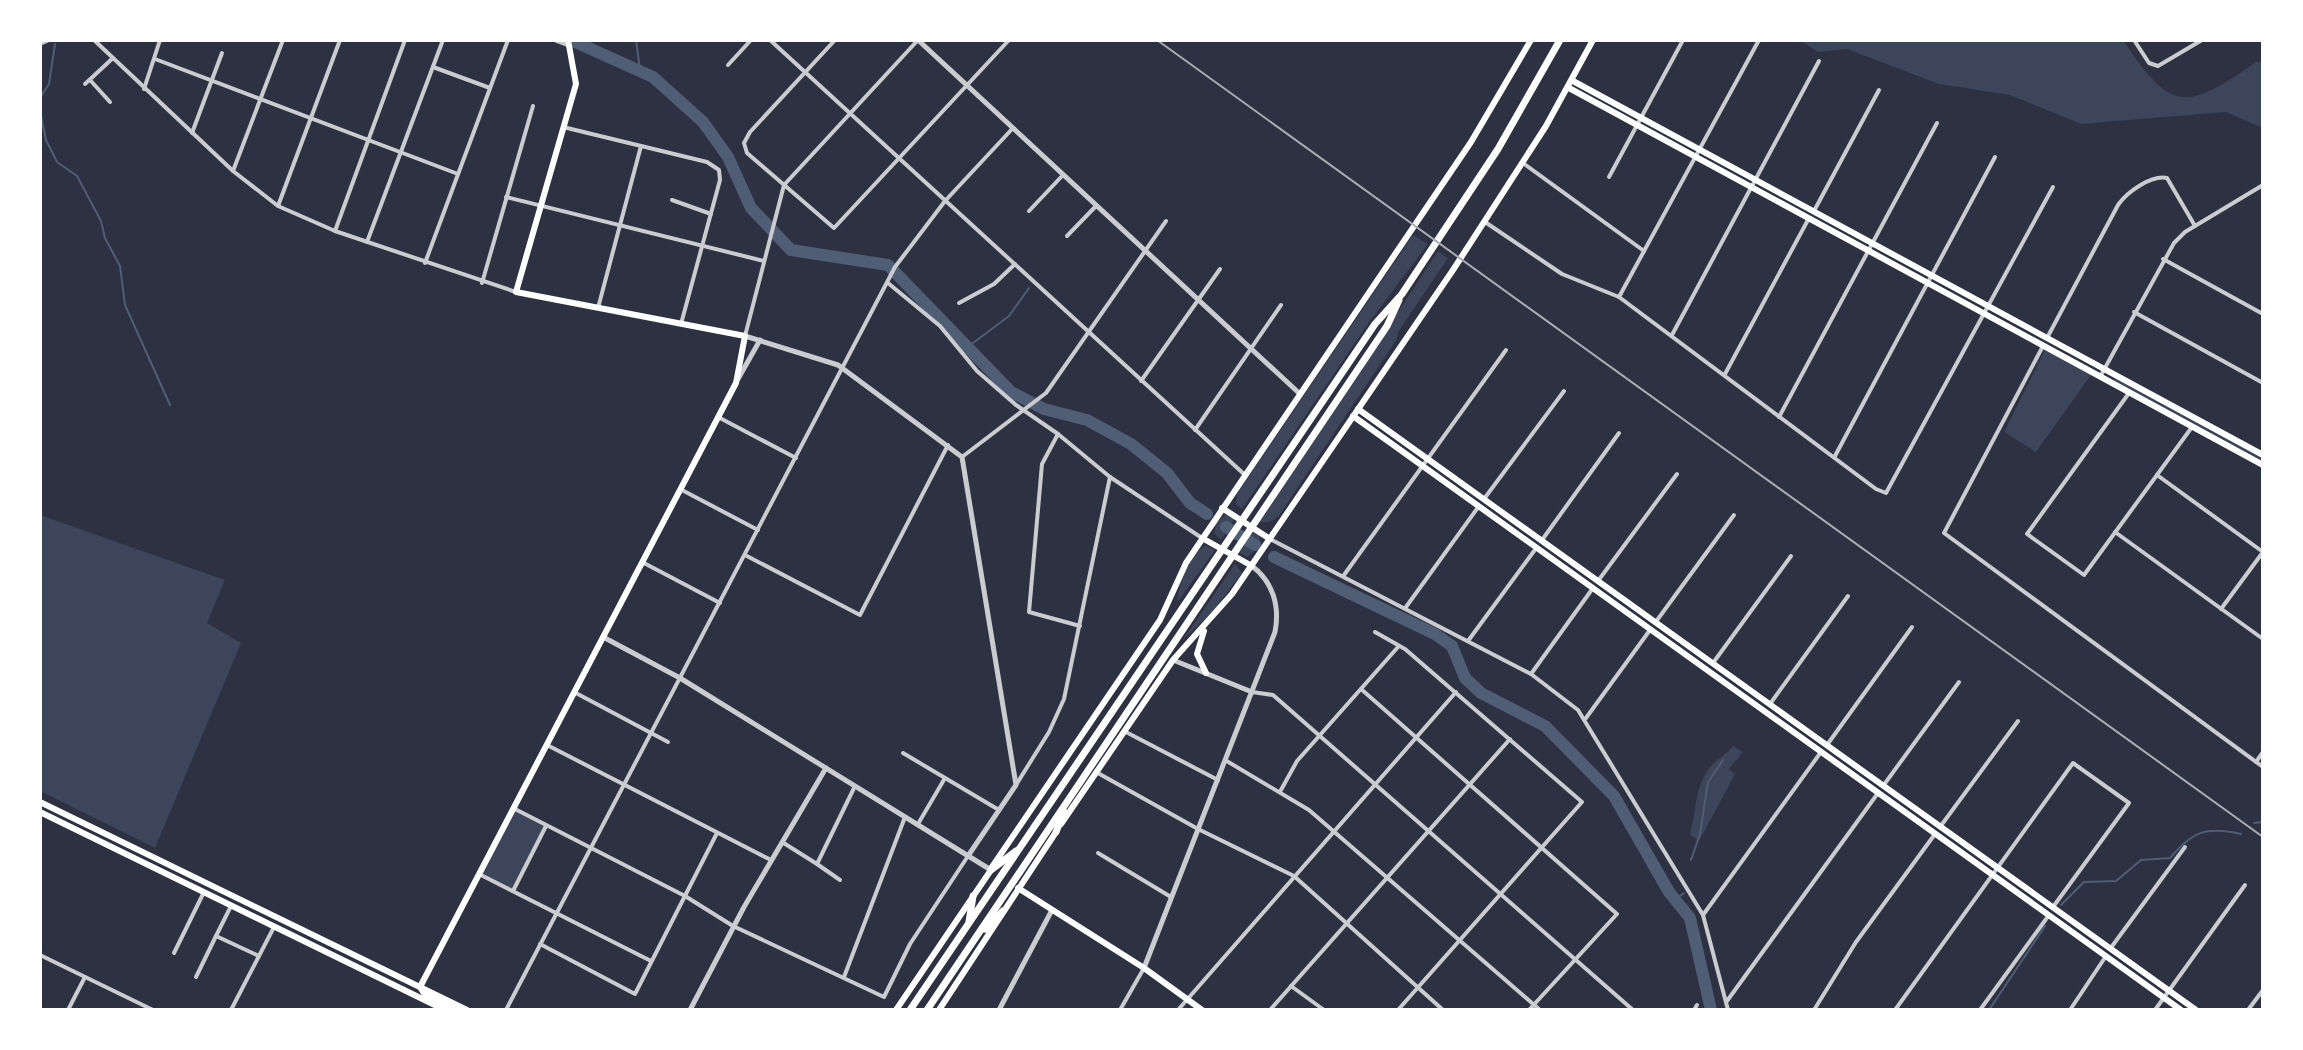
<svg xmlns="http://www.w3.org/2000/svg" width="2303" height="1050" font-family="Figtree,sans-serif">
	<rect width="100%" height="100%" fill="#2d3142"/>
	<!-- green -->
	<g fill="#3c4559">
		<path d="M 2123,40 C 2171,112 2185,112 2256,62 L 2263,62 L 2263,128 L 2226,112 L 2081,124 L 2010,95 L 1939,84 L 1847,49 L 1818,52 L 1801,41 Z"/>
		<polygon points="1413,235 1428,244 1370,321 1242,509 1236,504 1237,494"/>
		<polygon points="1438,251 1448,258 1398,332 1397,339 1278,517 1269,522 1260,522"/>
		<polygon points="2045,350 2091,375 2036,452 2004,432"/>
		<polygon points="2115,378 2263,458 2263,461 2114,381"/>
		<polygon points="1226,514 1235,518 1221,540 1215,534 1215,524"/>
		<polygon points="40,515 225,580 207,623 241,643 155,848 40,791"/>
		<polygon points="1254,531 1259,534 1261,544 1248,557 1239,553"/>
		<path d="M 1206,546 L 1215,550 L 1177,603 C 1178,586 1190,553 1206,546 Z"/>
		<polygon points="1235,564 1242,573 1212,612 1182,641"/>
		<path d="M 1733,746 L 1743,752 L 1729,769 L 1735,774 L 1699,841 L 1690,835 C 1696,813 1695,780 1714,763 C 1721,756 1727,754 1733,746 Z"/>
		<polygon points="513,808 547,825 513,891 479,874"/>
	</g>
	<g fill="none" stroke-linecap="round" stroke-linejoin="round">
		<!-- stream -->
		<g stroke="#4f5d75" stroke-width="2">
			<polyline points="636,40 640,70"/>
			<polyline points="40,98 49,84 55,44"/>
			<polyline points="40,111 46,140 57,162 77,176 101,221 105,238 120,266 125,305 170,405"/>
			<polyline points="969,346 1009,316 1029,288"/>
			<polyline points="2254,823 2263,822"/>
			<polyline points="1691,860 1700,834 1708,782 1723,760"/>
			<polyline points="1676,899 1684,893"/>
			<path d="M 2061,905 L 2084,882 L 2116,881 L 2141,860 L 2170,858 C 2193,831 2206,826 2241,834"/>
			<polyline points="1989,1010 2045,926"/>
		</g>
		<!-- river -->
		<g stroke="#4f5d75" stroke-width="12">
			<polyline points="571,40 653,77 703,122 728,157 751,208 791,250 888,265 1011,392 1044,409 1087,420 1131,444 1167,473 1190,503 1207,514"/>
			<polyline points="1226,527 1255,545"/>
			<polyline points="1274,557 1435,634 1452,646 1465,678 1481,693 1545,726 1614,796 1669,892 1690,918 1711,1010"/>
		</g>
		<!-- minor -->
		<g stroke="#caccd0" stroke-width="4">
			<polyline points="94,40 233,171 278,206 335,231 516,292"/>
			<polyline points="554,40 570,46"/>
			<polyline points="770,40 1245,475"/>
			<polyline points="835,40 750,132 744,143 747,153 834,228 1009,40"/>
			<polyline points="2134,40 2149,63 2158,66 2202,40"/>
			<polyline points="40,44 49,40"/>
			<polyline points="155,59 458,174"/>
			<polyline points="728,65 751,40"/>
			<polyline points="433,67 490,88"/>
			<polyline points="90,80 110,102"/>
			<polyline points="85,84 113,58"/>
			<polyline points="144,89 160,40"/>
			<polyline points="563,127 707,162 719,170 720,180 681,324"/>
			<polyline points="192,133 222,53"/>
			<polyline points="1523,163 1644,251"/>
			<polyline points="233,171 283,40"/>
			<polyline points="1609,177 1683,40"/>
			<polyline points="506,197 764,261"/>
			<polyline points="672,200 711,214"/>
			<polyline points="278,206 340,40"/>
			<polyline points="1029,211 1063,175"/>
			<polyline points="1814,211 1879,90"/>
			<polyline points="1485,222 1562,274 1619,297 1876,489 1886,493 2053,187"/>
			<polyline points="335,231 405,40"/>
			<polyline points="1067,236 1096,206"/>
			<polyline points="367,242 443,40"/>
			<polyline points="2163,259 2263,314"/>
			<polyline points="425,263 508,40"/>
			<polyline points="482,283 533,106"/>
			<polyline points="888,283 940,326 977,371 1016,405 1058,434 1110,477 1202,538"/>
			<polyline points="1619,297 1759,40"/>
			<polyline points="959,303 994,284 1015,264"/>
			<polyline points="598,308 641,146"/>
			<polyline points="2134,312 2263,383"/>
			<polyline points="1672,335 1819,61"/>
			<polyline points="745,336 784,185 918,40"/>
			<path d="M 2047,338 L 2118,205 C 2127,192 2151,175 2167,178 L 2195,226"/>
			<polyline points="2043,346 1944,533 2263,767"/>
			<polyline points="1725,374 1809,218"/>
			<polyline points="2100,377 2174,243 2185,232 2263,185"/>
			<polyline points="1141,381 1220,269"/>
			<polyline points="2129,393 2027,534 2084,575 2192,427"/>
			<polyline points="718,417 796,458"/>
			<polyline points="1779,417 1937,123"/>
			<polyline points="1195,430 1281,305"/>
			<polyline points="1058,434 1042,464 1029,612 1080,626"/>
			<polyline points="1835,456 1995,157"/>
			<polyline points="962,457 1046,393 1166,221"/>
			<polyline points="2157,475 2263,552 2221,609"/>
			<polyline points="680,489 758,530"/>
			<polyline points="1484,499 1564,391"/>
			<polyline points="2115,532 2263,639"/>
			<polyline points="1270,539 1531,674 1578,710 1703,915 1728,1010"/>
			<polyline points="1542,540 1619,433"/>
			<polyline points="745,555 860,615 948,445"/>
			<polyline points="642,562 720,603"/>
			<polyline points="1344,575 1506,350"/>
			<polyline points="1598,581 1677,474"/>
			<polyline points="1406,607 1479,506"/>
			<polyline points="1655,623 1734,515"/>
			<polyline points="1375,632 1405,649 1582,802 1398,1010"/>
			<polyline points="1468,641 1537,547"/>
			<polyline points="1713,663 1791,556"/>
			<polyline points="1531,674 1593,588"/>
			<polyline points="1361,689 1617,914 1529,1010"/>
			<polyline points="574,692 668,742"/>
			<polyline points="1252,692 1273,695 1633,1010"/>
			<polyline points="1770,704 1848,596"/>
			<polyline points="1586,718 1650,630"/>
			<polyline points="1124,731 1218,780"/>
			<polyline points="547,745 771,860"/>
			<polyline points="1827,745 1912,627"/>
			<polyline points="903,753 999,810"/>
			<polyline points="1225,760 1309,810 1540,1010"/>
			<polyline points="2256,762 2263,752"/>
			<polyline points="1096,772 1198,829 1294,876 1443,1010"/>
			<polyline points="1016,785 1049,732 1064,699 1110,477"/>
			<polyline points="1883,786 1959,682"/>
			<polyline points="1281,790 1297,761 1398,647"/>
			<polyline points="513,808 685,896 733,926 884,997 910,944 968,856"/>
			<polyline points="918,824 945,778"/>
			<polyline points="1940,827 2018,721"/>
			<polyline points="782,842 817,864 855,786"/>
			<polyline points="1098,853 1171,897"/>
			<polyline points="817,864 840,880"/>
			<polyline points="479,874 651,961"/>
			<polyline points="513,891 546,826"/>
			<polyline points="231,906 216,936 259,956"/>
			<polyline points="1703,915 1821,752"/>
			<polyline points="540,944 635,994 717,833"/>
			<polyline points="2110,949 2185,847"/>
			<polyline points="174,953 204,892"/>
			<polyline points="40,955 153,1010"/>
			<polyline points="196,977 216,936"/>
			<polyline points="844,977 905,817"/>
			<polyline points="1291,986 1324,1010"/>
			<polyline points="1727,1001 1878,793"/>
			<polyline points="68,1010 85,977"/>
			<polyline points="231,1010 274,927"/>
			<polyline points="506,1010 895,267 945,201 1013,128"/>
			<polyline points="1120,1010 1144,968"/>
			<polyline points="1178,1010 1456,692"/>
			<polyline points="1270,1010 1510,739"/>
			<polyline points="1694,1010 1697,1005"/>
			<polyline points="1814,1010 1856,942 1935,834"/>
			<polyline points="1895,1010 2073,763 2129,803 2053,907"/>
			<polyline points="1980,1010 2049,915"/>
			<polyline points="2070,1010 2106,956"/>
			<polyline points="2155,1010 2245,885"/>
			<polyline points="2248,1010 2263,990"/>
		</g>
		<!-- tertiary -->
		<g stroke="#caccd0" stroke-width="5">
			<polyline points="918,40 1300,394"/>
			<polyline points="745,336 838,365 962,457 1016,785 968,856"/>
			<polyline points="738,379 760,340"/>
			<polyline points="603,637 680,678 991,870"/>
			<polyline points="1173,660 1252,692"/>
			<path d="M 1144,968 L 1275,632 C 1280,606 1273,582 1252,566"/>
			<polyline points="690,1010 744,907 826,768"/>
			<polyline points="999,1010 1052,910"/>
		</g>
		<!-- secondary -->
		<g stroke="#fff" stroke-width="6">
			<polyline points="1573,81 2263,455"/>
			<polyline points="1569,88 2263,465"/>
			<polyline points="1358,409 2196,1010"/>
			<polyline points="1353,416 2181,1010"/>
			<polyline points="1222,508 1270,539"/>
			<polyline points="1202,538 1252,566"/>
			<polyline points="1204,631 1197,654 1206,673"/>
			<polyline points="1061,824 1173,660 1232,594 1453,270 1546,126 1593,40"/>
			<polyline points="992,867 1160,620 1186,563 1471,142 1531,40"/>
			<polyline points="1018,888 1144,968 1202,1010"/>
			<polyline points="420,987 736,383 745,336 516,292 576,84 568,40"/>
		</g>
		<!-- primary -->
		<g stroke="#fff" stroke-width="6">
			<polyline points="40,802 467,1010"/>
			<polyline points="40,812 445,1010"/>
			<polyline points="420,987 425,995 454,1010"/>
			<polyline points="896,1010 991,870"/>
			<polyline points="939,1010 1056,832"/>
		</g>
		<!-- trunk -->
		<g stroke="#fff" stroke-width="7">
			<polyline points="1056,832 1064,812"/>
			<polyline points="991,870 1016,851"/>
			<polyline points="969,922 973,896"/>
			<polyline points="985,929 1003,911"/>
			<polyline points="910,1010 1375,324 1402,294 1498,149 1560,40"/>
			<polyline points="927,1010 1387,326 1399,300"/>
		</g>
		<!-- rail -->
		<polyline stroke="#abadb3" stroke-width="2" points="1157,40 2263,837"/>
	</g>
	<!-- border -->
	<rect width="2303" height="1050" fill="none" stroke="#ffffff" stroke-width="84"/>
</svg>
